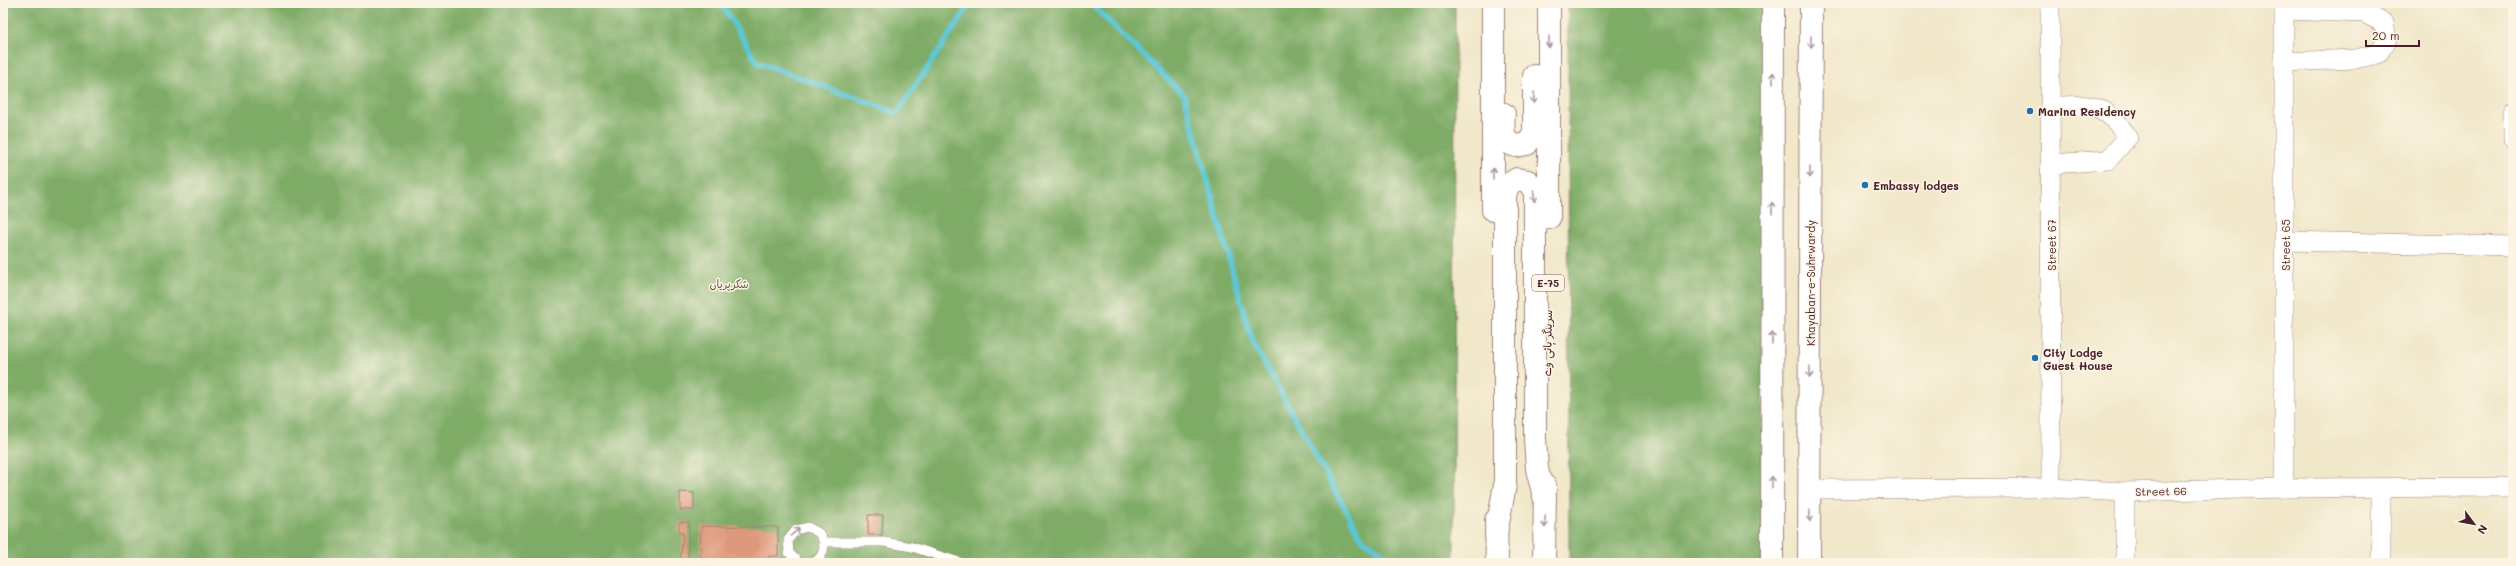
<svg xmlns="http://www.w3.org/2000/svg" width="2516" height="566" font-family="Mali,'Playpen Sans Arabic',sans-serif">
	<rect width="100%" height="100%" fill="#fcf5e5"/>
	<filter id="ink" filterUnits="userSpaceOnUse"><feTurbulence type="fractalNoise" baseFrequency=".025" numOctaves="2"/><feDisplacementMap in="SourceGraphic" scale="8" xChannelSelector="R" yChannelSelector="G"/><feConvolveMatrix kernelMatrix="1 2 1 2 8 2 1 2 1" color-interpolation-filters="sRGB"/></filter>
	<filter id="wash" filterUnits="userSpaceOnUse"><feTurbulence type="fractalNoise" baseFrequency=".012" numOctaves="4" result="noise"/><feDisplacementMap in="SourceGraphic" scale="16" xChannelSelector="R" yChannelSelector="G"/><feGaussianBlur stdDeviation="0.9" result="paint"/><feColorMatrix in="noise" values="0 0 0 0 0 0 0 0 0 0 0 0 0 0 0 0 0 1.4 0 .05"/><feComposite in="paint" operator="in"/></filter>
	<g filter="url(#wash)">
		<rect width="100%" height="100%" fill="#f1e7c9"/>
		<!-- forest -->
		<g fill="#7eac66" stroke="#646648">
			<polygon points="3,3 1455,3 1454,563 3,563"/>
			<polygon points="1568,3 1764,3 1762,563 1569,563"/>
		</g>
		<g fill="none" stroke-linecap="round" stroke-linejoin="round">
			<!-- stream -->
			<g stroke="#5cc7d5" stroke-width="5.5">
				<polyline points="721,3 757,62 897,113 971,3"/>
				<polyline points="1090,3 1184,95 1252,341 1362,539 1399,563"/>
			</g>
		</g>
		<g id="blocks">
			<!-- building -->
			<g fill="#de987c">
				<polygon points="680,492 694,493 694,510 680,510"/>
				<polygon points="868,515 883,515 882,535 868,535"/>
				<polygon points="679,522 689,522 688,563 680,563 683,533 679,533"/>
				<polygon points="701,526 778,527 778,556 769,556 769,563 700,563"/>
			</g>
		</g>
	</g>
	<g filter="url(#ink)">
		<use href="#blocks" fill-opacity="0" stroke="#9e837a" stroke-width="1"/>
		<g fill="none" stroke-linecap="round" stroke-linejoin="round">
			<defs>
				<g id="lane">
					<polyline points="824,542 884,542 912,547 962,563"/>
					<path d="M 800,563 L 789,553 L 788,540 L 796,530 L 808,527 L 819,533 C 827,544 825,556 813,563"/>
				</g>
				<g id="street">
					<polyline points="2050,3 2051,488"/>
					<polyline points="2284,62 2355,59 2378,54 2387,39 2384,23 2364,13 2284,10"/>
					<path d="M 2050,106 C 2095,106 2100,99 2128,137 L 2108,160 L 2051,164"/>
					<polyline points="2513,111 2513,139"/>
					<polyline points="2285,241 2513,246"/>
					<polyline points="2284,488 2284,10 2288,3"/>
					<polyline points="1810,489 2051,488 2125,492 2284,488 2513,487"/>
					<polyline points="2125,563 2125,492"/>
					<polyline points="2381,563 2381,489"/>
				</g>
				<g id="secondary">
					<polyline points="1772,563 1773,3"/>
					<polyline points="1809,563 1811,3"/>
				</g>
				<g id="highway">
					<polyline points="1549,3 1549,218"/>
					<path d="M 1504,114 C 1503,127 1501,142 1516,146 L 1527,144 L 1534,134 L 1534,76"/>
					<polyline points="1493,210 1493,3"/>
					<polyline points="1496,520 1497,563"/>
					<polyline points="1496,534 1505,485 1505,196 1508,185 1517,179 1528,181 1535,192 1535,439 1537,469 1545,500"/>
					<polyline points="1544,563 1545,486"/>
				</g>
			</defs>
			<!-- lane casing -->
			<use href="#lane" stroke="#9e837a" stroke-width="10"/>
			<!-- street casing -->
			<use href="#street" stroke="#9e837a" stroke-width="20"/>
			<!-- secondary casing -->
			<use href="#secondary" stroke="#9e837a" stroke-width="24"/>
			<!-- highway casing -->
			<use href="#highway" stroke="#9e837a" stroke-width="24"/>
			<!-- lane -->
			<use href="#lane" stroke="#fff" stroke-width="9"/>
			<!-- street -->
			<use href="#street" stroke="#fff" stroke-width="19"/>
			<!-- secondary -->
			<use href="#secondary" stroke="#fff" stroke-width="22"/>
			<!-- highway -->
			<use href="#highway" stroke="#fff" stroke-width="22"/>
		</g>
		<!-- one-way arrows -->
		<defs><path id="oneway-shaft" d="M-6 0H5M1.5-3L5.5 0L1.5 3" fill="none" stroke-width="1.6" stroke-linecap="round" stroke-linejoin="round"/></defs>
		<g stroke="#ae9aa0">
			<use href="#oneway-shaft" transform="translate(1549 42) rotate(90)"/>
			<use href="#oneway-shaft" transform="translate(1811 42) rotate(90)"/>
			<use href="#oneway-shaft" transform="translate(1773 78) rotate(-90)"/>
			<use href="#oneway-shaft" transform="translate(1534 98) rotate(91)"/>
			<use href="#oneway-shaft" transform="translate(1810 172) rotate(90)"/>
			<use href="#oneway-shaft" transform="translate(1493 174) rotate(-90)"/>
			<use href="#oneway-shaft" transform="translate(1534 196) rotate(84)"/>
			<use href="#oneway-shaft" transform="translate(1772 208) rotate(-90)"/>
			<use href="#oneway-shaft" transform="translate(1772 338) rotate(-90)"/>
			<use href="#oneway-shaft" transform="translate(1810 372) rotate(90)"/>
			<use href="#oneway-shaft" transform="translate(1772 482) rotate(-90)"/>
			<use href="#oneway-shaft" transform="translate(1810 516) rotate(90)"/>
			<use href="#oneway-shaft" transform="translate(1545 522) rotate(91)"/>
			<use href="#oneway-shaft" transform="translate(795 532) rotate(-40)"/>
		</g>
	</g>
	<!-- markers -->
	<g fill="#1f6fb2" stroke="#fcf5e5" stroke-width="1.5">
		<circle cx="2030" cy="111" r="4"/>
		<circle cx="1865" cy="185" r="4"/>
		<circle cx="2035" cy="358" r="4"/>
	</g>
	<g text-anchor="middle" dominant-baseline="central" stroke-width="3" stroke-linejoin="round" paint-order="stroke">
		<!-- shield labels -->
		<rect fill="#fcf5e5" stroke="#7f5f63" stroke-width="1" x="1532" y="275" width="32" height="16" rx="3"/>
		<g font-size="10" font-weight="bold" fill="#4a1f2b">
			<text x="1548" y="283">E-75</text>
		</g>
		<!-- poi labels -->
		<g font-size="11" font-weight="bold" fill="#4a1f2b" stroke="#fcf5e5" text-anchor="start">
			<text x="2038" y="111">Marina Residency</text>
			<text x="1873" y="185">Embassy lodges</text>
			<text x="2043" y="352">City Lodge<tspan x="2043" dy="13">Guest House</tspan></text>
		</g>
		<!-- street labels -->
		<g font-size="11" fill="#4a1f2b" stroke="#fcf5e5">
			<text transform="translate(2051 245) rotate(-90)">Street 67</text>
			<text transform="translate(2285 245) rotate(-90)">Street 65</text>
			<text transform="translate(1810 283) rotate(-90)">Khayaban-e-Suhrwardy</text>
			<text transform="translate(1547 343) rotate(-89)">سرینگر ہائی وے</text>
			<text transform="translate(2161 491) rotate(-1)">Street 66</text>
		</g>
		<!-- park labels -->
		<g font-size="11" fill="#635141" stroke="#fcf5e5">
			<text x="729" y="283">شکرپریاں</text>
		</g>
	</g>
	<!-- margin -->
	<rect width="2516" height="566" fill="none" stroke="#fcf5e5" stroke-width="16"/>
	<!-- north arrow -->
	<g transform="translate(2474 524) rotate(122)" stroke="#fcf5e5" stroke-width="3" paint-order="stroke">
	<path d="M0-3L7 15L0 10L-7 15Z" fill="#4a1f2b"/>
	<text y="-6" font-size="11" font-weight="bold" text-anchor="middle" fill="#4a1f2b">N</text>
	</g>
	<!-- scale -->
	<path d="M2366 40v6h53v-6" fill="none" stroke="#4a1f2b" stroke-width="2"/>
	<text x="2372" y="40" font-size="12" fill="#4a1f2b" stroke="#fcf5e5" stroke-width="3" paint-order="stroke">20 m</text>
</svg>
